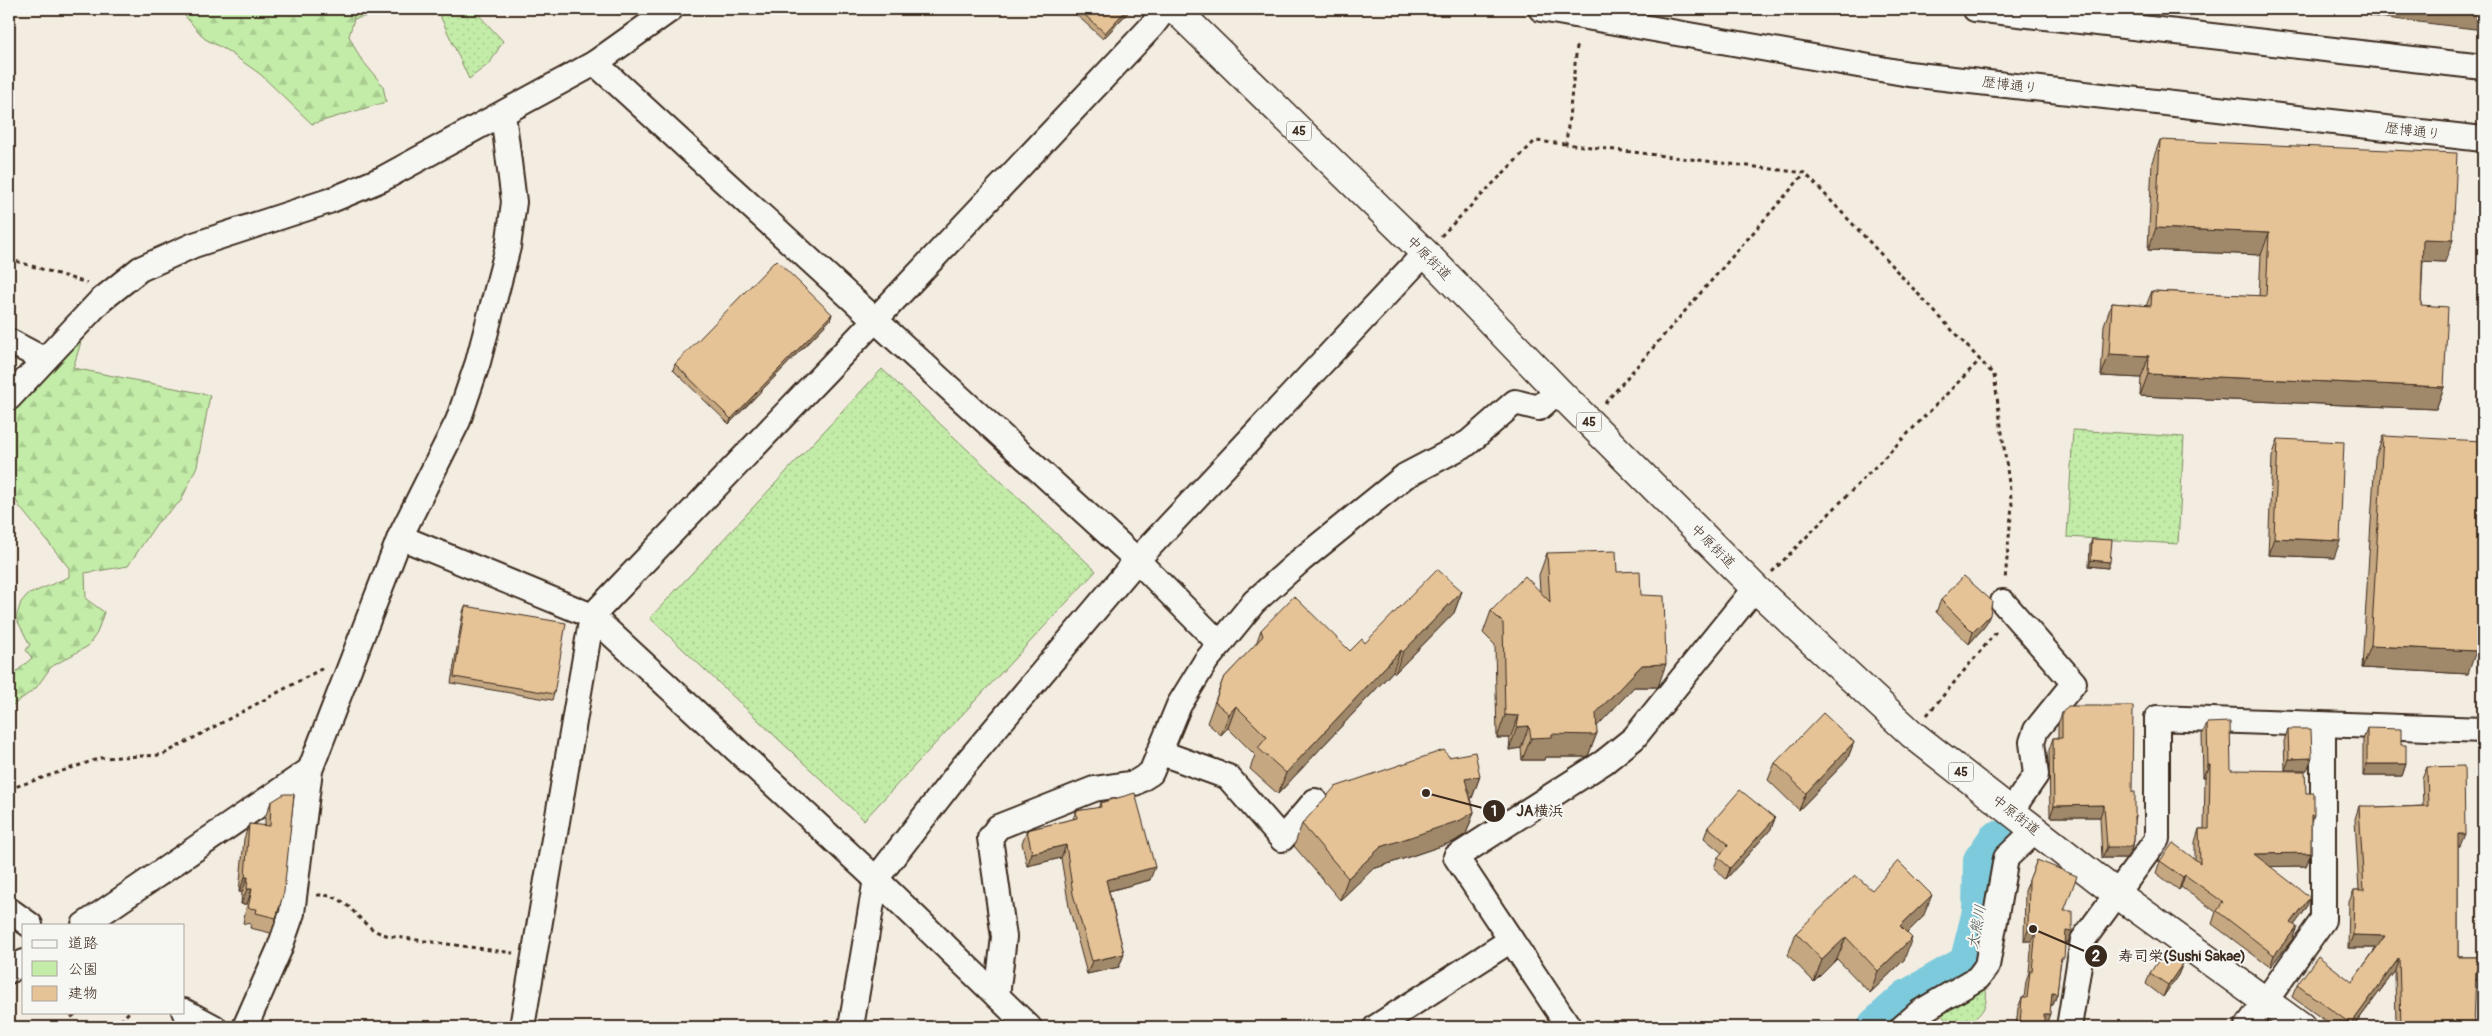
<svg xmlns="http://www.w3.org/2000/svg" width="2492" height="1036" font-family="Pangolin,'Klee One',sans-serif">
	<defs>
		<pattern id="green-dots" width="8" height="8" patternUnits="userSpaceOnUse" patternTransform="scale(1.25)"><rect width="8" height="8" fill="#c3eca8"/><path d="M2 2h.1M6 6h.1" fill="none" stroke="#a8cb90" stroke-width="1.8" stroke-linecap="round"/></pattern>
		<pattern id="forest-firs" width="22" height="20" patternUnits="userSpaceOnUse" patternTransform="scale(1.25)"><rect width="22" height="20" fill="#c3eca8"/><path d="M5 1l3.5 6h-7zM16 11l3.5 6h-7z" fill="#a8cb90"/></pattern>
	</defs>
	<rect width="100%" height="100%" fill="#f3ece0"/>
	<filter id="ink" filterUnits="userSpaceOnUse"><feTurbulence type="fractalNoise" baseFrequency=".02" numOctaves="2"/><feDisplacementMap in="SourceGraphic" scale="10" xChannelSelector="R" yChannelSelector="G"/><feConvolveMatrix kernelMatrix="1 2 1 2 8 2 1 2 1" color-interpolation-filters="sRGB"/></filter>
	<g filter="url(#ink)">
		<!-- green -->
		<g fill="url(#green-dots)" stroke="#7f8b63">
			<polygon points="351,9 400,9 354,19"/>
			<polygon points="437,9 479,9 476,12 503,41 490,63 469,79"/>
			<polygon points="882,369 1096,571 864,820 650,618"/>
			<polygon points="2073,430 2184,437 2178,544 2067,537"/>
			<path d="M 1985,985 C 1986,990 1987,996 1986,1001 C 1984,1016 1965,1027 1952,1027 L 1937,1010 Z"/>
		</g>
		<!-- forest -->
		<g fill="url(#forest-firs)" stroke="#7f8b63">
			<polygon points="179,9 351,9 354,19 349,36 359,56 383,86 386,102 312,124 260,74 226,50 205,39"/>
			<polygon points="73,337 81,342 73,368 210,395 197,466 181,501 157,523 128,566 85,573 86,599 104,612 97,633 88,646 51,667 36,688 9,708 9,678 32,658 26,650 30,645 16,618 21,602 27,595 69,577 69,568 19,506 9,487 9,408"/>
		</g>
		<g fill="none" stroke-linecap="round" stroke-linejoin="round">
			<!-- river -->
			<polyline stroke="#7dcadc" stroke-width="40" points="1877,1027 1908,999 1969,964 1982,912 1983,861 1997,841"/>
			<defs>
				<g id="minor">
					<polyline points="1541,9 1909,74 2483,139"/>
					<polyline points="1975,9 2483,67"/>
					<polyline points="595,63 1137,560 1220,644"/>
					<polyline points="9,341 43,359"/>
					<polyline points="9,398 100,301 140,269 194,245 329,201 382,179 595,63 671,9"/>
					<polyline points="400,537 592,616 876,879 1029,1027"/>
					<polyline points="2003,602 2074,683 2036,730 2032,742 2036,775 2011,811"/>
					<polyline points="1159,752 1228,777 1282,839 1315,801"/>
					<polyline points="9,910 30,925"/>
					<polyline points="84,925 310,770"/>
					<polyline points="9,971 24,962"/>
					<polyline points="997,996 1004,937 990,838 998,827 1094,789 1135,783 1151,773 1179,705 1206,661 1254,602 1301,560 1405,476 1468,443 1515,402 1539,408 1558,391"/>
					<polyline points="184,1011 214,1027"/>
					<polyline points="245,1027 279,950 292,913 310,770 400,537 458,421 478,362 508,247 514,202 503,114"/>
					<polyline points="522,1027 592,616 875,320 1152,26 1165,9"/>
					<polyline points="851,1027 876,879 962,768 1137,560 1425,253"/>
					<polyline points="1376,1027 1511,940"/>
					<polyline points="1569,1027 1456,857 1604,762 1634,738 1755,588"/>
					<polyline points="1903,1027 1920,1012 1978,978 1987,966 2006,858 2035,830"/>
					<polyline points="2069,1027 2083,940 2157,839 2157,718 2483,730"/>
					<polyline points="2247,1027 2323,920 2323,725"/>
					<polyline points="2482,1027 2483,990"/>
				</g>
				<polyline id="major" points="1175,9 1425,253 1558,391 1755,588 1912,734 2117,894 2301,1027"/>
			</defs>
			<!-- minor casing -->
			<use href="#minor" stroke="#3b2a1e" stroke-width="28"/>
			<!-- major casing -->
			<use href="#major" stroke="#3b2a1e" stroke-width="31"/>
			<!-- path -->
			<g stroke="#3b2a1e" stroke-width="3" stroke-dasharray="4 4" stroke-linecap="butt">
				<polyline points="1577,46 1566,144 1805,173 1994,375 2012,505 2005,580"/>
				<polyline points="1441,236 1535,141 1566,144"/>
				<polyline points="9,259 87,283"/>
				<polyline points="1605,403 1804,174"/>
				<polyline points="1772,572 1980,360"/>
				<polyline points="1927,715 1998,630"/>
				<polyline points="9,789 101,758 162,755 325,667"/>
				<path d="M 317,895 C 348,894 352,916 374,930 C 378,933 384,934 389,936 L 513,953"/>
				<polyline points="115,1027 129,1012"/>
				<polyline points="480,1027 501,1020"/>
			</g>
			<!-- minor -->
			<use href="#minor" stroke="#f6f6f2" stroke-width="24"/>
			<!-- major -->
			<use href="#major" stroke="#f6f6f2" stroke-width="28"/>
		</g>
		<!-- wall -->
		<g fill="#c5a882" stroke="#3b2a1e">
			<polygon points="1070,9 1131,9 1103,39"/>
			<polygon points="2160,140 2445,262 2423,261 2421,305 2444,387 2436,409 2140,396 2141,378 2101,376 2104,325 2112,303 2146,306 2152,291 2259,296 2261,255 2148,250 2152,162"/>
			<polygon points="832,314 830,320 729,424 673,370 675,364"/>
			<polygon points="2383,436 2468,674 2362,668 2375,458"/>
			<polygon points="2278,439 2334,558 2268,555 2272,457"/>
			<polygon points="2092,539 2108,568 2089,566 2090,545"/>
			<polygon points="1547,553 1617,572 1641,595 1658,687 1634,687 1596,727 1597,733 1588,756 1586,757 1545,757 1544,760 1522,760 1521,748 1509,750 1510,738 1497,738 1495,645 1483,633 1491,611 1540,592 1539,575"/>
			<polygon points="1462,591 1454,613 1395,673 1393,671 1278,794 1250,769 1255,755 1228,728 1221,735 1207,723 1223,679 1256,644 1261,630 1350,651"/>
			<polygon points="1941,600 1985,626 1969,644 1936,612"/>
			<polygon points="465,606 554,694 552,700 451,683 463,612"/>
			<polygon points="2062,713 2132,792 2135,816 2134,821 2134,841 2130,853 2126,858 2102,858 2100,817 2050,817 2049,750 2053,738 2058,738 2058,724"/>
			<polygon points="2207,723 2231,770 2306,793 2311,824 2311,853 2306,866 2270,866 2306,909 2294,925 2292,940 2270,967 2212,924 2216,912 2181,887 2179,890 2156,873 2160,861 2195,859 2195,842 2199,829 2204,829 2205,777 2203,777 2202,735"/>
			<polygon points="2367,728 2406,764 2402,776 2363,776 2363,740"/>
			<polygon points="2288,729 2307,770 2285,770 2284,741"/>
			<polygon points="1854,742 1847,760 1799,810 1768,780 1775,763"/>
			<polygon points="1449,757 1480,776 1472,798 1471,798 1474,812 1466,834 1453,842 1373,869 1340,900 1294,846 1302,824"/>
			<polygon points="2427,767 2460,846 2458,846 2458,957 2483,957 2483,978 2477,978 2475,979 2474,1027 2396,1027 2395,971 2353,1027 2334,1027 2292,997 2297,985 2352,982 2376,948 2348,948 2349,902 2354,890 2359,890 2355,819 2359,806 2376,808 2423,806 2422,779"/>
			<polygon points="271,802 279,909 271,933 250,928 251,924 243,923 247,904 241,904 242,892 239,892 244,839 249,824 265,826 265,817"/>
			<polygon points="1100,803 1150,880 1109,891 1124,954 1119,967 1087,974 1069,907 1061,858 1027,866 1022,843 1027,830 1073,819 1076,811 1098,808"/>
			<polygon points="1775,818 1771,829 1726,879 1714,868 1718,857 1722,853 1704,838 1708,827"/>
			<polygon points="2037,860 2064,911 2068,943 2065,943 2060,967 2057,994 2053,1005 2051,1005 2046,1025 2044,1025 2043,1027 2016,1027 2018,1008 2022,998 2024,998 2026,982 2029,972 2032,941 2024,941 2025,891"/>
			<polygon points="1872,890 1923,917 1907,933 1904,960 1870,993 1837,959 1814,982 1788,955 1796,933"/>
			<polygon points="2164,957 2183,963 2178,975 2163,997 2146,984 2150,973"/>
			<polygon points="68,1012 79,1012 72,1018"/>
		</g>
		<!-- shaded-wall -->
		<g fill="#a0886a" stroke="#3b2a1e">
			<polygon points="1127,9 1131,9 1103,39 1105,33"/>
			<polygon points="2350,9 2371,9 2370,11"/>
			<polygon points="2373,9 2448,9 2483,13 2483,30 2370,16"/>
			<polygon points="2156,228 2269,233 2261,255 2148,250"/>
			<polygon points="2423,239 2453,240 2445,262 2416,261"/>
			<polygon points="832,314 830,320 729,424 731,419"/>
			<polygon points="2109,354 2149,356 2141,378 2101,376"/>
			<polygon points="2148,374 2444,387 2436,409 2140,396"/>
			<polygon points="2274,538 2340,541 2334,558 2268,555"/>
			<polygon points="2091,560 2110,562 2108,568 2089,566"/>
			<polygon points="1462,591 1454,613 1395,673 1403,652"/>
			<polygon points="1990,615 1985,626 1969,644 1973,632"/>
			<polygon points="2371,646 2476,651 2468,674 2362,668"/>
			<polygon points="1401,650 1393,671 1278,794 1286,773"/>
			<polygon points="1666,664 1658,687 1634,687 1589,735 1597,733 1588,756 1586,757 1545,757 1544,760 1522,760 1531,738 1552,734 1596,713 1642,665"/>
			<polygon points="1236,706 1228,728 1221,735 1229,714"/>
			<polygon points="1505,715 1519,716 1510,738 1497,738"/>
			<polygon points="1529,726 1521,748 1509,750 1517,727"/>
			<polygon points="1854,742 1847,760 1799,810 1806,793"/>
			<polygon points="2312,758 2307,770 2285,770 2289,759"/>
			<polygon points="2367,764 2406,764 2402,776 2363,776"/>
			<polygon points="2208,765 2210,765 2205,777 2203,777"/>
			<polygon points="1480,776 1472,798 1457,801 1465,779"/>
			<polygon points="2104,805 2100,817 2050,817 2054,806"/>
			<polygon points="1474,812 1466,834 1453,842 1373,869 1340,900 1348,878 1381,847"/>
			<polygon points="2311,815 2314,815 2309,827"/>
			<polygon points="1775,818 1771,829 1726,879 1730,868"/>
			<polygon points="2458,834 2465,834 2460,846 2454,847"/>
			<polygon points="2134,841 2130,853 2126,858 2102,858 2107,847"/>
			<polygon points="1066,845 1061,858 1027,866 1032,853"/>
			<polygon points="2311,853 2306,866 2249,867 2254,854"/>
			<polygon points="1155,867 1150,880 1101,893 1106,880"/>
			<polygon points="2185,875 2181,887 2179,890 2183,877"/>
			<polygon points="245,877 248,877 242,892 239,892"/>
			<polygon points="247,889 252,889 247,904 241,904"/>
			<polygon points="1932,895 1923,917 1892,948 1900,926"/>
			<polygon points="2310,897 2306,909 2287,935 2291,923"/>
			<polygon points="2297,927 2292,940 2270,967 2274,955"/>
			<polygon points="2028,930 2036,930 2032,941 2024,941"/>
			<polygon points="2066,931 2072,932 2068,943 2062,942"/>
			<polygon points="2353,935 2385,936 2380,948 2348,948"/>
			<polygon points="1846,937 1837,959 1814,982 1822,960"/>
			<polygon points="1912,938 1904,960 1870,993 1878,971"/>
			<polygon points="1124,954 1119,967 1087,974 1092,961"/>
			<polygon points="2399,958 2395,971 2353,1027 2349,1027 2351,1024"/>
			<polygon points="2183,963 2178,975 2163,997 2168,985"/>
			<polygon points="2481,965 2483,965 2483,978 2477,978 2471,983 2476,971"/>
			<polygon points="2052,993 2057,994 2053,1005 2048,1004"/>
			<polygon points="74,1012 79,1012 72,1018"/>
			<polygon points="2044,1014 2050,1014 2046,1025 2040,1025"/>
			<polygon points="2020,1024 2044,1026 2043,1027 2018,1027"/>
		</g>
		<!-- building -->
		<g fill="#e5c397" stroke="#3b2a1e">
			<polygon points="1078,9 1127,9 1105,33"/>
			<polygon points="2448,9 2483,9 2483,13"/>
			<polygon points="2160,140 2457,153 2453,240 2423,239 2421,305 2448,307 2444,387 2148,374 2149,356 2109,354 2112,303 2151,306 2152,291 2266,296 2269,233 2156,228"/>
			<polygon points="776,260 832,314 731,419 675,364"/>
			<polygon points="2383,436 2483,441 2483,523 2476,651 2371,646"/>
			<polygon points="2278,439 2344,442 2340,541 2274,538"/>
			<polygon points="2092,539 2112,540 2110,562 2091,560"/>
			<polygon points="1616,551 1617,572 1640,571 1641,595 1664,596 1666,664 1642,665 1596,713 1597,733 1594,735 1552,734 1552,737 1531,738 1529,726 1517,727 1519,716 1505,715 1503,623 1491,611 1525,576 1550,602 1547,553"/>
			<polygon points="1437,569 1462,591 1403,652 1401,650 1286,773 1258,748 1267,737 1236,706 1229,714 1215,702 1223,679 1263,636 1261,630 1294,596 1350,651 1362,639 1365,643"/>
			<polygon points="1964,576 1992,601 1990,615 1973,632 1941,600"/>
			<polygon points="465,606 566,623 554,694 454,677"/>
			<polygon points="2068,706 2133,706 2132,792 2135,792 2135,816 2134,816 2134,841 2130,847 2107,847 2104,805 2054,806 2053,738 2062,738 2062,713"/>
			<polygon points="1823,713 1854,742 1806,793 1775,763"/>
			<polygon points="2230,722 2231,770 2305,771 2306,793 2314,793 2314,815 2311,815 2311,853 2254,854 2310,897 2291,923 2297,927 2274,955 2217,911 2223,902 2185,875 2183,877 2160,861 2173,843 2200,863 2199,829 2209,829 2210,765 2208,765 2207,723"/>
			<polygon points="2367,728 2401,729 2401,745 2406,745 2406,764 2367,764"/>
			<polygon points="2288,729 2311,729 2312,758 2289,759"/>
			<polygon points="1444,750 1449,757 1475,752 1480,776 1465,779 1474,812 1461,820 1381,847 1348,878 1302,824 1335,787"/>
			<polygon points="2464,766 2465,834 2458,834 2458,957 2483,957 2483,965 2481,965 2476,971 2474,1027 2401,1027 2399,958 2351,1024 2297,985 2318,956 2352,982 2385,936 2353,935 2354,890 2364,890 2359,806 2376,806 2376,808 2428,806 2427,767"/>
			<polygon points="1740,790 1775,818 1730,868 1718,857 1728,846 1727,843 1708,827"/>
			<polygon points="1135,793 1155,867 1106,880 1124,954 1092,961 1073,894 1066,845 1032,853 1027,830 1077,818 1076,811 1101,807 1100,803"/>
			<polygon points="284,794 294,794 284,892 276,918 256,913 257,909 248,908 252,889 247,889 248,877 245,877 249,824 270,826 271,802"/>
			<polygon points="2037,860 2077,876 2064,911 2072,911 2072,932 2066,931 2064,958 2061,958 2057,994 2052,993 2050,1014 2044,1014 2044,1026 2020,1024 2022,998 2027,998 2030,971 2032,971 2036,930 2028,930 2029,880"/>
			<polygon points="1898,861 1932,895 1900,926 1912,938 1878,971 1846,937 1822,960 1796,933 1855,875 1872,890"/>
			<polygon points="2167,952 2183,963 2168,985 2150,973 2162,955 2164,957"/>
			<polygon points="1994,1025 2015,1027 1993,1027"/>
		</g>
	</g>
	<g text-anchor="middle" dominant-baseline="central" stroke-width="4" stroke-linejoin="round" paint-order="stroke">
		<!-- shield labels -->
		<g fill="#f6f6f2" stroke="#73675e" stroke-width="1">
			<rect x="1286.5" y="121.5" width="25" height="19" rx="4"/>
			<rect x="1576.5" y="412.5" width="25" height="19" rx="4"/>
			<rect x="1948.5" y="762.5" width="25" height="19" rx="4"/>
		</g>
		<g font-size="12" font-weight="bold" fill="#3b2a1e">
			<text x="1299" y="131">45</text>
			<text x="1589" y="422">45</text>
			<text x="1961" y="772">45</text>
		</g>
		<!-- street labels -->
		<g font-size="14" fill="#3b2a1e" stroke="#f6f6f2">
			<text transform="translate(2010 85) rotate(7)">歴博通り</text>
			<text transform="translate(2413 131) rotate(7)">歴博通り</text>
			<text transform="translate(1429 258) rotate(45)">中原街道</text>
			<text transform="translate(1713 546) rotate(45)">中原街道</text>
			<text transform="translate(2016 815) rotate(38)">中原街道</text>
		</g>
		<!-- water labels -->
		<g font-size="15" font-style="italic" fill="#4f5a57" stroke="#f6f6f2">
			<text transform="translate(1977 927) rotate(-79)">大熊川</text>
		</g>
	</g>
	<!-- callouts -->
	<path fill="none" stroke="#3b2a1e" stroke-width="2" d="M1426 793L1494 811M2033 929L2096 956"/>
	<g fill="#3b2a1e" stroke="#f6f6f2" stroke-width="2">
		<circle cx="1426" cy="793" r="5"/>
		<circle cx="2033" cy="929" r="5"/>
		<circle cx="1494" cy="811" r="12"/>
		<circle cx="2096" cy="956" r="12"/>
	</g>
	<g font-size="15" text-anchor="middle" font-weight="bold" fill="#fff">
		<text x="1494" y="816">1</text>
		<text x="2096" y="961">2</text>
	</g>
	<g font-size="15" text-anchor="middle" font-weight="bold" fill="#3b2a1e" stroke="#f6f6f2" stroke-width="4" stroke-linejoin="round" paint-order="stroke">
		<text x="1540" y="816">JA横浜</text>
		<text x="2182" y="961">寿司栄(Sushi Sakae)</text>
	</g>
	<!-- margin -->
	<rect width="2492" height="1036" fill="none" stroke="#f6f6f2" stroke-width="30"/>
	<rect x="15" y="15" width="2462" height="1006" fill="none" stroke="#3b2a1e" stroke-width="2" filter="url(#ink)"/>
	<!-- legend -->
	<rect x="22" y="924" width="162" height="90" fill="#f6f6f2" stroke="#aba49d"/>
	<rect x="32" y="940" width="25" height="8" fill="#f6f6f2" stroke="#aba49d"/>
	<text x="68" y="948" font-size="15" fill="#3b2a1e">道路</text>
	<rect x="32" y="961" width="25" height="15" fill="#c3eca8" stroke="#aba49d"/>
	<text x="68" y="974" font-size="15" fill="#3b2a1e">公園</text>
	<rect x="32" y="986" width="25" height="15" fill="#e5c397" stroke="#aba49d"/>
	<text x="68" y="998" font-size="15" fill="#3b2a1e">建物</text>
</svg>
